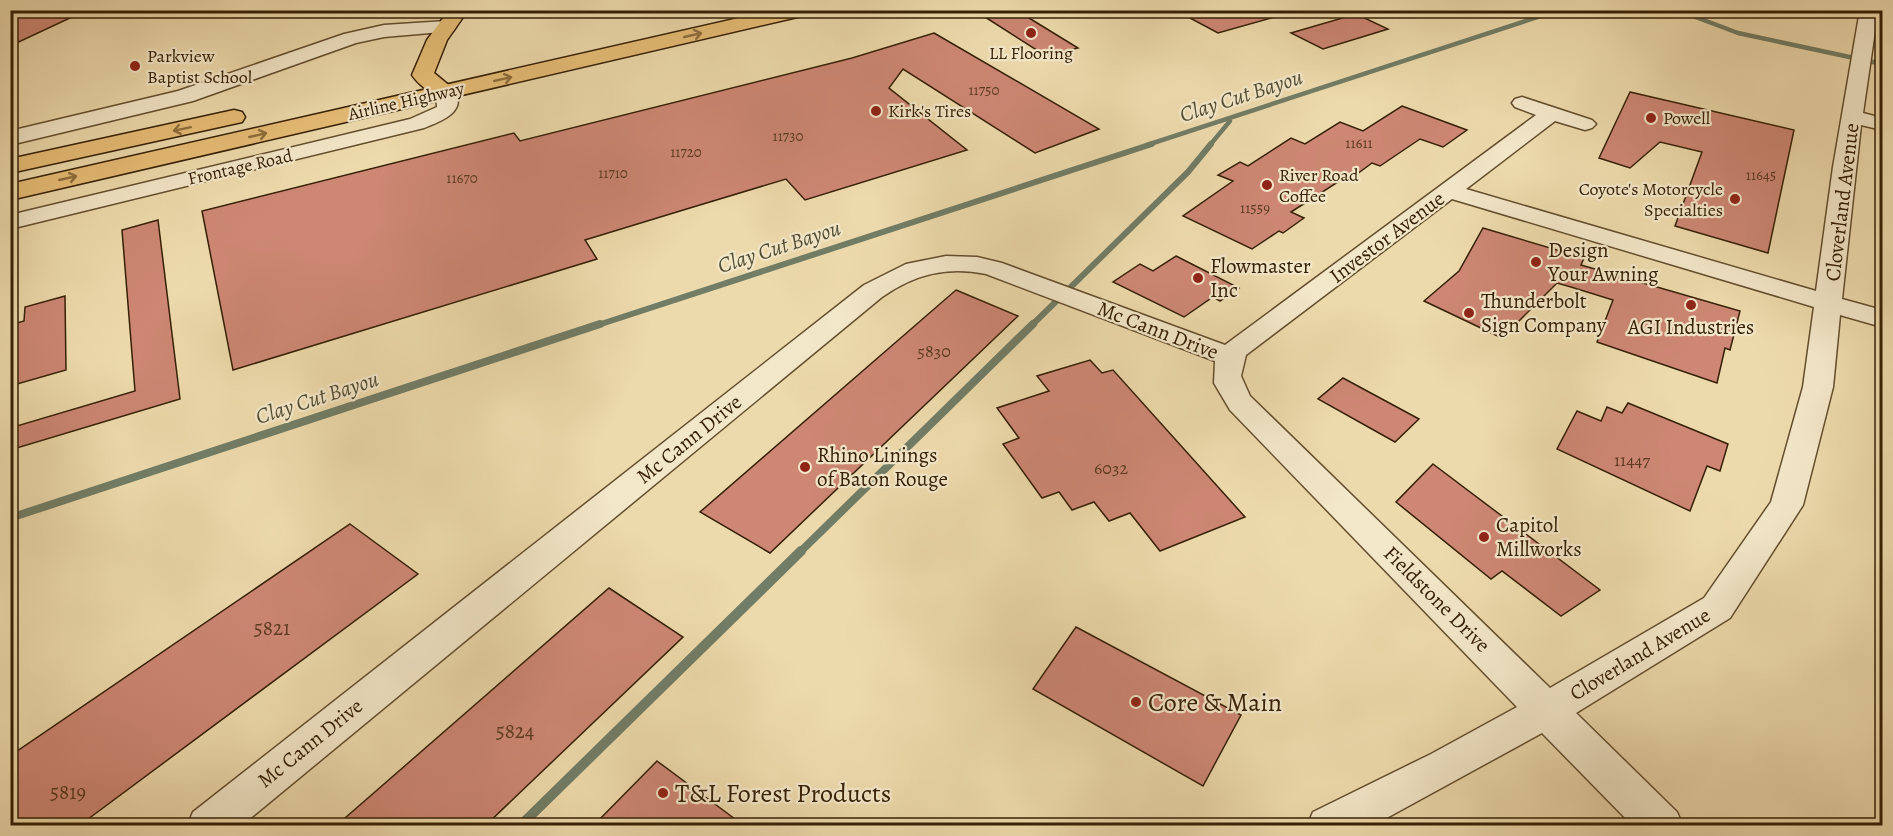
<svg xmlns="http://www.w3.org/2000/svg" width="1893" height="836" font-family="Alegreya,serif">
	<rect width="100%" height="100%" fill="#eddaac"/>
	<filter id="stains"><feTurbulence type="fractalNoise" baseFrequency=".00333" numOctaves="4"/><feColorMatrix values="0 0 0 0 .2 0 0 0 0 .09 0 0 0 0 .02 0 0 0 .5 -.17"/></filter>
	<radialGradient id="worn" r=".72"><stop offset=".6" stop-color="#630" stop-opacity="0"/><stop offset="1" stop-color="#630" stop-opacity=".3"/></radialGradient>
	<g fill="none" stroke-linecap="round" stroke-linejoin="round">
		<!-- stream-far3 -->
		<g stroke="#717d66" stroke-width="4.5">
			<polyline points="1677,10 1738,33 1882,64"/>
			<polyline points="1147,145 1559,10"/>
			<polyline points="1210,145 1230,121"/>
		</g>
		<!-- stream-far2 -->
		<g stroke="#717d66" stroke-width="6">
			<polyline points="595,326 1152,144"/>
			<polyline points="1031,326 1188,172 1211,144"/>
		</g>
		<!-- stream-far1 -->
		<g stroke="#717d66" stroke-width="8">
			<polyline points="10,518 600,324"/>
			<polyline points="799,553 1033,324"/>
		</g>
		<!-- stream -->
		<polyline stroke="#717d66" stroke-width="10" points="520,826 801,551"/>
	</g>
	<!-- building -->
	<g fill="#cd8774" stroke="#352004" stroke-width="1.5">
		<polygon points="10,10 87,10 10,46"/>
		<polygon points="1016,10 1078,48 1046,56 985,17"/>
		<polygon points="1175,10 1277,10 1278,16 1218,33"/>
		<polygon points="1356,14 1388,29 1323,49 1291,33"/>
		<polygon points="934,33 1099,129 1035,153 903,69 889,88 967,150 805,200 786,179 680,211 585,240 597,259 233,370 202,211 514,133 520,141 852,58"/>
		<polygon points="1630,92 1794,130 1768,253 1675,226 1702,152 1660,142 1630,168 1599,158"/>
		<polygon points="1402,106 1467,130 1443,147 1420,139 1380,166 1372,163 1349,180 1344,178 1291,212 1304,218 1283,233 1279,231 1252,249 1183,216 1233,181 1218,175 1240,162 1248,166 1291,138 1305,144 1340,122 1363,131"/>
		<polygon points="158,220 180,399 10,450 10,428 135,391 122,230"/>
		<polygon points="1483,228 1584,258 1581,265 1740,311 1730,350 1725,348 1717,383 1597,342 1613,300 1571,287 1557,283 1502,338 1424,301 1459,271"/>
		<polygon points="1176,256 1239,288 1220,301 1213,297 1184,317 1113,282 1140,264 1153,271"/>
		<polygon points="956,290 1018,316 770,553 700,512"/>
		<polygon points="65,296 66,370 10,386 10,325 24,321 25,307"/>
		<polygon points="1090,360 1102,373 1113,370 1245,517 1160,551 1130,513 1109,521 1094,502 1072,510 1059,492 1042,498 1003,444 1019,438 997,408 1049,391 1037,376"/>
		<polygon points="1343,378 1419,419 1395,442 1318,399"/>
		<polygon points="1628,403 1728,444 1720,471 1707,466 1690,511 1557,449 1577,411 1601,421 1607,407 1622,413"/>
		<polygon points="1433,464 1600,590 1561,616 1502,571 1491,579 1396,502"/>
		<polygon points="350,524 418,574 80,825 10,825 10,756"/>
		<polygon points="609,588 683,637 486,825 337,825"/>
		<polygon points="1076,627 1241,715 1203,786 1033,689"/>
		<polygon points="657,761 743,825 594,825"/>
	</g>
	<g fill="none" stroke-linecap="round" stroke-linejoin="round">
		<defs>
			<g id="minor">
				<path d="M 1860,10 L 1878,10 L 1863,113 L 1882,118 L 1882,130 L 1861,125 L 1842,299 L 1882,310 L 1882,327 L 1840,315 L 1833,387 L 1803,505 L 1730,618 L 1576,713 L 1677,812 L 1683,826 L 1633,826 L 1542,733 L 1372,826 L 1307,826 L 1313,812 L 1431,754 L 1517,707 L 1230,410 L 1214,383 L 1215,361 L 986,274 C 947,266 915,274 882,297 L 241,826 L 187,826 L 193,812 L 864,285 L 906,264 L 946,256 L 977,257 L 1002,263 L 1225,345 L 1536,115 L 1515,107 L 1512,103 L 1515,99 L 1522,97 L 1592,120 L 1596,124 L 1592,128 L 1585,130 L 1555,121 L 1466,189 L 1816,291 L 1833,167 ZM 1452,199 L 1814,307 L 1803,387 L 1771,502 L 1704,598 L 1550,688 L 1250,396 L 1241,376 L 1246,355 Z"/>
				<path d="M 446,86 L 453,88 C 469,111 442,121 424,128 L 10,229 L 10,215 L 410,119 L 437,107 L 436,92 L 439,88 Z"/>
			</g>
			<polygon id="tertiary" points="446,21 453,23 456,27 453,31 384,37 356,43 193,101 10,145 10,131 178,91 344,34 384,25"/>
			<path id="primary" d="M 449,10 L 468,10 L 447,40 L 434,73 L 457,92 L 454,97 C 439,100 421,88 412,75 L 427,40 Z"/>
			<g id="trunk">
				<polygon points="774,10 811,10 802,16 10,200 10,184"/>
				<polygon points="234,110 242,112 245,117 242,122 10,173 10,159"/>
			</g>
		</defs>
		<!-- minor casing -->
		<use href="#minor" stroke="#634e2e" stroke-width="3"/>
		<!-- tertiary casing -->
		<use href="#tertiary" stroke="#634e2e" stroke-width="3"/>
		<!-- primary casing -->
		<use href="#primary" stroke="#352004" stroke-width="3"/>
		<!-- trunk casing -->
		<use href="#trunk" stroke="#352004" stroke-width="3"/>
		<!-- minor -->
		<use href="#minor" fill="#f3e7c9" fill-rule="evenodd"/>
		<!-- tertiary -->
		<use href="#tertiary" fill="#f3e7c9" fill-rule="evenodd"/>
		<!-- primary -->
		<use href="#primary" fill="#e6bd76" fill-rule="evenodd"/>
		<!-- trunk -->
		<use href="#trunk" fill="#e6bd76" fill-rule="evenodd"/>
	</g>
	<!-- one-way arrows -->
	<defs><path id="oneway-shaft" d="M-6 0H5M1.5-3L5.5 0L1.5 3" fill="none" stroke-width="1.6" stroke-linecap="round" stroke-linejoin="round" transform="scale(1.5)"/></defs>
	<g stroke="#8e6e3d">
		<use href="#oneway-shaft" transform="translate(693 35) rotate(-13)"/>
		<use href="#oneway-shaft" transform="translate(503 79) rotate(-13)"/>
		<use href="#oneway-shaft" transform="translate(182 129) rotate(168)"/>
		<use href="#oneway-shaft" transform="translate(258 135) rotate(-13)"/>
		<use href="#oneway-shaft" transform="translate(68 178) rotate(-13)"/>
	</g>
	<!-- markers -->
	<g fill="#8f2418" stroke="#f3e7c9" stroke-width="2">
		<circle cx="1031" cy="33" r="6"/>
		<circle cx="135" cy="66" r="6"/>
		<circle cx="876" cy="111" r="6"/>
		<circle cx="1651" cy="118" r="6"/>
		<circle cx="1267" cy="185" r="6"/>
		<circle cx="1735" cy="199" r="6"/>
		<circle cx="1536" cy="262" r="6"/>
		<circle cx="1198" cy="278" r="6"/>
		<circle cx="1691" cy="305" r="6"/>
		<circle cx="1469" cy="313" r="6"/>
		<circle cx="805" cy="467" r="6"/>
		<circle cx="1484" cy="537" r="6"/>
		<circle cx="1136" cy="702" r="6"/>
		<circle cx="663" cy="793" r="6"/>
	</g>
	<g text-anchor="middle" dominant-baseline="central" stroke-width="4.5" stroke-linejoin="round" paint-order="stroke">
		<!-- far-number labels -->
		<g font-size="15" fill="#5b3a20">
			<text x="984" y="90">11750</text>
			<text x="788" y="136">11730</text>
			<text x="1359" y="143">11611</text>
			<text x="686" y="152">11720</text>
			<text x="613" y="173">11710</text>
			<text x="1761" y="175">11645</text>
			<text x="462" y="178">11670</text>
			<text x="1255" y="208">11559</text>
		</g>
		<!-- far-poi labels -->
		<g font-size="18" fill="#352004" stroke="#f3e7c9" text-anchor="start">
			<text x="1031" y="53" text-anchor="middle">LL Flooring</text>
			<text x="147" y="56">Parkview<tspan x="147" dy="21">Baptist School</tspan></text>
			<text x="888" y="111">Kirk's Tires</text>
			<text x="1663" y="118">Powell</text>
			<text x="1279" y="175">River Road<tspan x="1279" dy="21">Coffee</tspan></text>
			<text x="1723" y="189" text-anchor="end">Coyote's Motorcycle<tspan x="1723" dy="21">Specialties</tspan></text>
		</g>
		<!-- far-street labels -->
		<g font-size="18" fill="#352004" stroke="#f3e7c9">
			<text transform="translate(406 101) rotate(-13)">Airline Highway</text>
			<text transform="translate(240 167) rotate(-13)">Frontage Road</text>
		</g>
		<!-- number labels -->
		<g font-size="18" fill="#5b3a20">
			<text x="934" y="351">5830</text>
			<text x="1632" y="460">11447</text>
			<text x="1111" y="468">6032</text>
		</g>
		<!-- street labels -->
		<g font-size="21" fill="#352004" stroke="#f3e7c9">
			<text transform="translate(1842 202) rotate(-83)">Cloverland Avenue</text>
			<text transform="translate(1387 237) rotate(-37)">Investor Avenue</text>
			<text transform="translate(1158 330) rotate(21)">Mc Cann Drive</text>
			<text transform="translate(689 439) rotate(-39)">Mc Cann Drive</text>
			<text transform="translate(1437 599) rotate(45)">Fieldstone Drive</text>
			<text transform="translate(1640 654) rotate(-31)">Cloverland Avenue</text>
			<text transform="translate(310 743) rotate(-39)">Mc Cann Drive</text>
		</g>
		<!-- poi labels -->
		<g font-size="21" fill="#352004" stroke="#f3e7c9" text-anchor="start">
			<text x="1548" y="250">Design<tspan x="1548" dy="24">Your Awning</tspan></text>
			<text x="1210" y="266">Flowmaster<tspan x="1210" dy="24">Inc</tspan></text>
			<text x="1481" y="301">Thunderbolt<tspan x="1481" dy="24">Sign Company</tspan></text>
			<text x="1691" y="327" text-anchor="middle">AGI Industries</text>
			<text x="817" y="455">Rhino Linings<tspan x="817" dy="24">of Baton Rouge</tspan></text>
			<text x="1496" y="525">Capitol<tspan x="1496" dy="24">Millworks</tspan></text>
		</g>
		<!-- near-number labels -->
		<g font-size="21" fill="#5b3a20">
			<text x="272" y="628">5821</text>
			<text x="515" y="731">5824</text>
			<text x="68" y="792">5819</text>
		</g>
		<!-- water labels -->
		<g font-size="22" font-style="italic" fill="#534e35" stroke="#f3e7c9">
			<text transform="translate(1241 96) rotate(-18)">Clay Cut Bayou</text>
			<text transform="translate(779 247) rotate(-18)">Clay Cut Bayou</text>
			<text transform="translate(317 398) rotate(-18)">Clay Cut Bayou</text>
		</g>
		<!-- near-poi labels -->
		<g font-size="26" fill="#352004" stroke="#f3e7c9" text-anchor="start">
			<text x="1148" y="702">Core &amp; Main</text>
			<text x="675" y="793">T&amp;L Forest Products</text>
		</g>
	</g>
	<!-- margin -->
	<rect width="1893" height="836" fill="none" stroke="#eddaac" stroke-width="36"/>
	<rect x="12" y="12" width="1869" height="812" fill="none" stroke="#352004" stroke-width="3"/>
	<rect x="18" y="18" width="1857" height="800" fill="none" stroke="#352004" stroke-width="1.5"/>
	<rect width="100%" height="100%" filter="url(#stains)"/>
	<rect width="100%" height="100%" fill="url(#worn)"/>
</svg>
